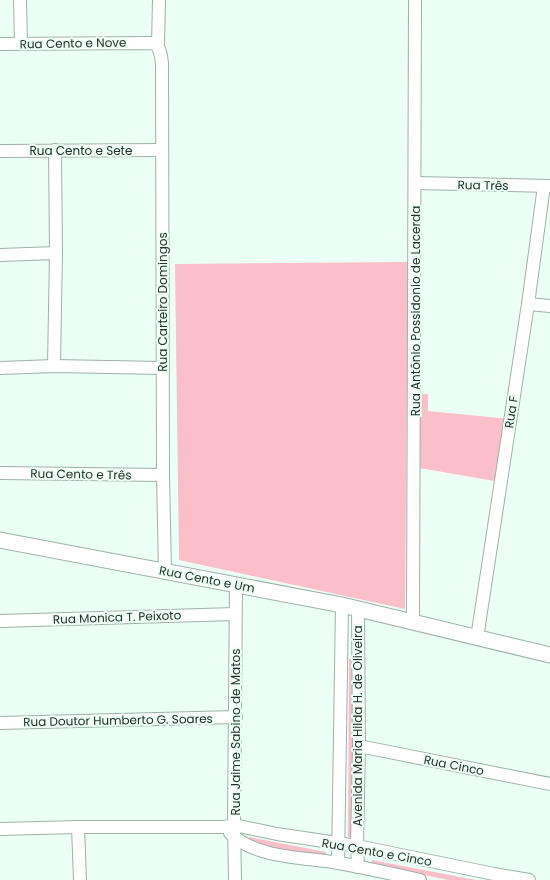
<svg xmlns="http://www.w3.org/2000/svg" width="550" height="880" font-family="Poppins,sans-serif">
	<rect width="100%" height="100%" fill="#ecfff7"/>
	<!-- green -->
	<g fill="#fabfc9">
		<polygon points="408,262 405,609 179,560 175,264"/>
		<polygon points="428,394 428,411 510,419 500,482 414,467 414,395"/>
		<polygon points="349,659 352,659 353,837 348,837"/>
		<polygon points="249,837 326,852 326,857 249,843"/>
		<polygon points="372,860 476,880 449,880 371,865"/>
	</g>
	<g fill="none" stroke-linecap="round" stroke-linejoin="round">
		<defs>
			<g id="minor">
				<polyline points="20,0 21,44"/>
				<path d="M 0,44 L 154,43 C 160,47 161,55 162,63 L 163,475 L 165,571"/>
				<polyline points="158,45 159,0"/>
				<polyline points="0,151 162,150"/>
				<polyline points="415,183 550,186"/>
				<polyline points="0,255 56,253"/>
				<polyline points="528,304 550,306"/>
				<polyline points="54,366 56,253 55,150"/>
				<polyline points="0,368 54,366 163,368"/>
				<polyline points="0,473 163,475"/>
				<polyline points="358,609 359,746 357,846 358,867"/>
				<polyline points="0,621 235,614"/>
				<polyline points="413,622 415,0"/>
				<polyline points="477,638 528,304 544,186"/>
				<polyline points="0,723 236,717"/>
				<polyline points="359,746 550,784"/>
				<polyline points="78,827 80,880"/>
				<polyline points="0,829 78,827 224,827 234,825 277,834 357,846 494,874 529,880"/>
				<path d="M 230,833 C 256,859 305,857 339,863 C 366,868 393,874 420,880"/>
				<polyline points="338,863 342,605"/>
				<polyline points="235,880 234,825 236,585"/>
			</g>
			<polyline id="tertiary" points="0,540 342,605 550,655"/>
		</defs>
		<!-- minor casing -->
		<use href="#minor" stroke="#9bb2a9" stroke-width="14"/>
		<!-- tertiary casing -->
		<use href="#tertiary" stroke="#9bb2a9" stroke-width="17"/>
		<!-- minor -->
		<use href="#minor" stroke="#fff" stroke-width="12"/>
		<!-- tertiary -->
		<use href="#tertiary" stroke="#fff" stroke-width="15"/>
	</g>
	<g text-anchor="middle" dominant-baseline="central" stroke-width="4" stroke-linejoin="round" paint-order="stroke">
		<!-- street labels -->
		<g font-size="12" fill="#252e2b" stroke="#ecfff7">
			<text transform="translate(73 43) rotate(-1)">Rua Cento e Nove</text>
			<text x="81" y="150">Rua Cento e Sete</text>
			<text transform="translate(483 185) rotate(1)">Rua Três</text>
			<text transform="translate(162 302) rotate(-90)">Rua Carteiro Domingos</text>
			<text transform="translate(415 311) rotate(-90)">Rua Antônio Possidonio de Lacerda</text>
			<text transform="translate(511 412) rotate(-81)">Rua F</text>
			<text transform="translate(81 474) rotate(1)">Rua Cento e Três</text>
			<text transform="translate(207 579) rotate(11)">Rua Cento e Um</text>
			<text transform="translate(117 617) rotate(-2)">Rua Monica T. Peixoto</text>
			<text transform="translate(118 720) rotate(-1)">Rua Doutor Humberto G. Soares</text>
			<text transform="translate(357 726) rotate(-90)">Avenida Maria Hilda H. de Oliveira</text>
			<text transform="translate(235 732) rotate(-90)">Rua Jaime Sabino de Matos</text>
			<text transform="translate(454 765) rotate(11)">Rua Cinco</text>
			<text transform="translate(377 852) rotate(10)">Rua Cento e Cinco</text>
		</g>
	</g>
</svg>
